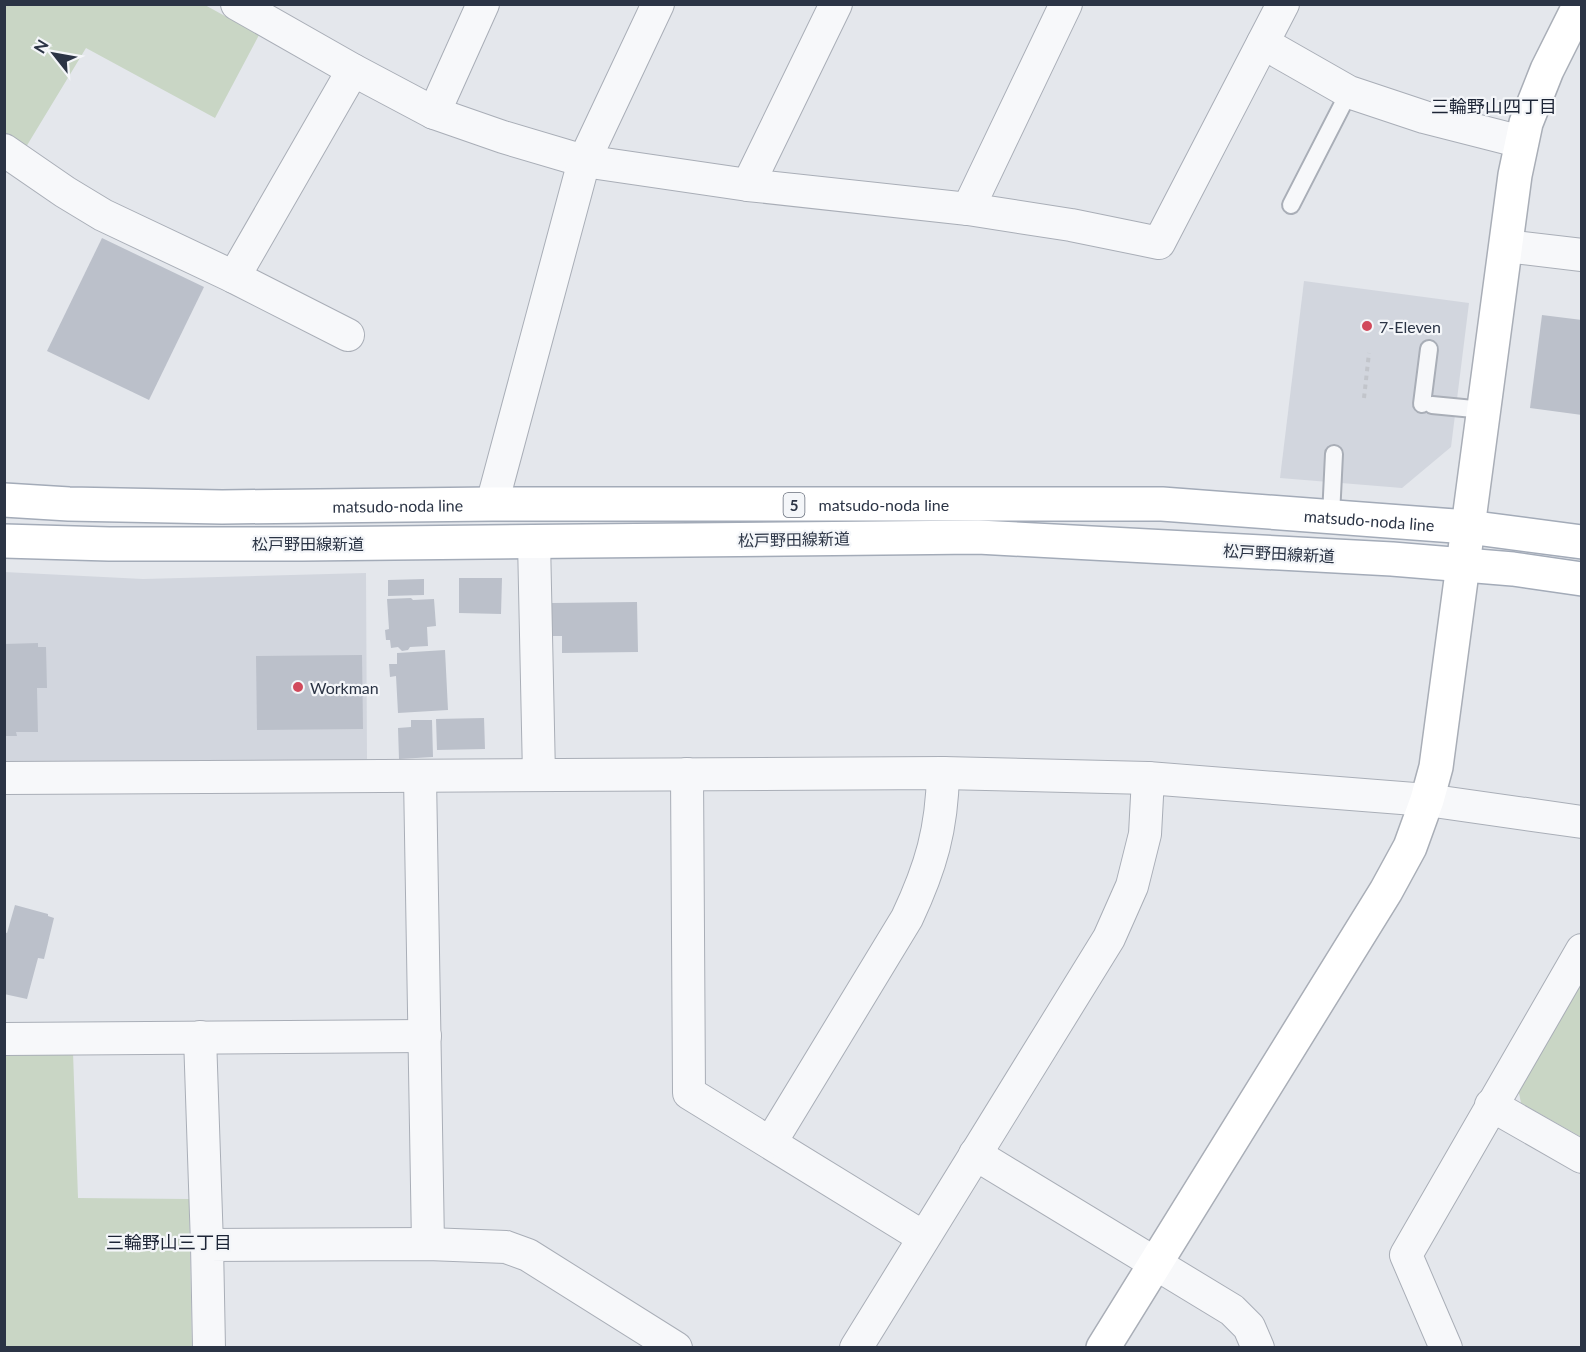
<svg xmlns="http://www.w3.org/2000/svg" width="1586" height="1352" font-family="Lato,'Noto Sans JP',sans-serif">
	<rect width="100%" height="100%" fill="#e4e7ec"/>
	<!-- built -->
	<g fill="#d2d6de">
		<polygon points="1304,281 1469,303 1451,447 1402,488 1280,478"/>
		<polygon points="4,572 143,579 366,573 367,760 5,765"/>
	</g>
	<!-- green -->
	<g fill="#c9d6c5">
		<polygon points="4,5 205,5 259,35 215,118 86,48 26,147 5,133"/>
		<polygon points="1581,981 1581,1137 1521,1103 1518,1088"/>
		<polygon points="5,1052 73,1052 78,1198 189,1199 192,1347 5,1348"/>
	</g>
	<!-- building -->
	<g fill="#bbc0ca">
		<polygon points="102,238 204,287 149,400 47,351"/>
		<polygon points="1542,315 1582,320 1582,415 1530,408"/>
		<polygon points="459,578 502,578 501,614 459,613"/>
		<polygon points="424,579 424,595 388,596 388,580"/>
		<polygon points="411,598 413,600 434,599 436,626 427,627 428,646 410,647 408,650 402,651 398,647 391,648 390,640 386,640 385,630 389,629 387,599"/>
		<polygon points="637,602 638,652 562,653 562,636 552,636 552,603"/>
		<polygon points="38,643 38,647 46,647 47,688 37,688 38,732 16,732 17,736 4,736 4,644"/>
		<polygon points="445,650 448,710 398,713 396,676 390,677 389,664 397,664 397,653"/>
		<polygon points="362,655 363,729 257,730 256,656"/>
		<polygon points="484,718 485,749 437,750 436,719"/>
		<polygon points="411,720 432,720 433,757 399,759 398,728 411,727"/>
		<polygon points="15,905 48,914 48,916 54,918 44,959 38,958 27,999 4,994 4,932 7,933"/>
	</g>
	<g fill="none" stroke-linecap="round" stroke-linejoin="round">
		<defs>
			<g id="lane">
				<polyline points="1291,205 1349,92"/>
				<polyline points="1422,404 1429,349"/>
				<polyline points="1432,405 1484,410"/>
				<polyline points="1331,516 1334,454"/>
			</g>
			<g id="street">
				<polyline points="237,4 353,70 434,113 503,137 584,161 748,185 968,209 1071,225 1159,243 1283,4"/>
				<polyline points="1263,43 1349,92 1424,117 1522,142"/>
				<polyline points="434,113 483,4"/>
				<polyline points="4,150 65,192 103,215 234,277 353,70"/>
				<polyline points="748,185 836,4"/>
				<polyline points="968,209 1066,4"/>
				<polyline points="1506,246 1582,255"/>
				<polyline points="234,277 348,335"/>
				<polyline points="492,504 584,161 658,4"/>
				<polyline points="534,541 539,775"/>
				<polyline points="687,774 689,1093 923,1237"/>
				<polyline points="420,777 428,1244"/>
				<polyline points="4,778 943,773 1148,778 1427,800 1582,822"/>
				<polyline points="200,1037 207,1245"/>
				<polyline points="4,1039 425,1036"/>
				<polyline points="1491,1105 1582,1157"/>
				<path d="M 771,1142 L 907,918 C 931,867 942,829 943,773"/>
				<polyline points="975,1154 1232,1310 1249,1327 1258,1348"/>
				<polyline points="209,1348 207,1245 428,1244 506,1247 528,1255 676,1348"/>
				<polyline points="856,1348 1109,938 1132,886 1145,834 1148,778"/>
				<polyline points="1446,1348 1406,1255 1582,950"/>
			</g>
			<polyline id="secondary" points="1103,1348 1386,891 1410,847 1427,800 1436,767 1515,175 1526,123 1547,70 1580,4"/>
			<g id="primary">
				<path id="s1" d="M 4,500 L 69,504 L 222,507 L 492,504 L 1162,504 L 1468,527 L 1582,542"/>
				<polyline points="4,541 109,544 302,544 978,537 1392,559 1513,569 1582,579"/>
			</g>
		</defs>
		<!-- lane casing -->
		<use href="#lane" stroke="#a9aeb7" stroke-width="20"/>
		<!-- street casing -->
		<use href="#street" stroke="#a9aeb7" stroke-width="34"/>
		<!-- secondary casing -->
		<use href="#secondary" stroke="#a9aeb7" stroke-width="36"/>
		<!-- primary casing -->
		<use href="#primary" stroke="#a3abb8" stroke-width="36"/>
		<!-- path -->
		<polyline stroke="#c2c5cb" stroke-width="4" stroke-dasharray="4.5 4.5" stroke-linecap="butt" points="1364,398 1369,353"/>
		<!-- lane -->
		<use href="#lane" stroke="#f7f8fa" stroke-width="16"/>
		<!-- street -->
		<use href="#street" stroke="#f7f8fa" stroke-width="32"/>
		<!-- secondary -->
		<use href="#secondary" stroke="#fff" stroke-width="33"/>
		<!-- primary -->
		<use href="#primary" stroke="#fff" stroke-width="33"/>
	</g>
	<!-- markers -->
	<g fill="#d1495b" stroke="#f4f6f9" stroke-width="2">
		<circle cx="1367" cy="326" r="6"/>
		<circle cx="298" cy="687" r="6"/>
	</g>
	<g text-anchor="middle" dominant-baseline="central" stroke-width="4.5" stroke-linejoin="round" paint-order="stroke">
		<!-- shield labels -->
		<rect fill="#f4f6f9" stroke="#676e7b" stroke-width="1.5" x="783.5" y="493" width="21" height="24" rx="4.5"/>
		<g font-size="15" font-weight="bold" fill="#2b3445">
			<text x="794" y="505">5</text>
		</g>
		<!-- poi labels -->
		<g font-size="16" fill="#2b3445" stroke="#f4f6f9" text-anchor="start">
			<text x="1379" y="326">7-Eleven</text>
			<text x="310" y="687">Workman</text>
		</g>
		<!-- street labels -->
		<g font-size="16" fill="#2b3445" stroke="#f4f6f9">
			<text stroke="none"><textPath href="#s1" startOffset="394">matsudo-noda line</textPath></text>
			<text stroke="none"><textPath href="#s1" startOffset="880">matsudo-noda line</textPath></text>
			<text stroke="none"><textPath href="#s1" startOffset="1366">matsudo-noda line</textPath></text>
			<text transform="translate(794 539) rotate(-1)">松戸野田線新道</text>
			<text x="308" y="543">松戸野田線新道</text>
			<text transform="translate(1279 553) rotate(3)">松戸野田線新道</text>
		</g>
		<!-- neighbourhood labels -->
		<g font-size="18" fill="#1d2536" stroke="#f4f6f9">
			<text x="1494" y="106">三輪野山四丁目</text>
			<text x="169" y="1242">三輪野山三丁目</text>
		</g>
	</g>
	<!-- border -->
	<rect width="1586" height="1352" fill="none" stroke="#2b3445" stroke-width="12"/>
	<!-- north arrow -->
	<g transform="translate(54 54) rotate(301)" stroke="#f4f6f9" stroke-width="4.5" paint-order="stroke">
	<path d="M0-4.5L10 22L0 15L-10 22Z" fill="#2b3445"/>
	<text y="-9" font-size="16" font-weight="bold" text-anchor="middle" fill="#2b3445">N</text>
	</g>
</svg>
